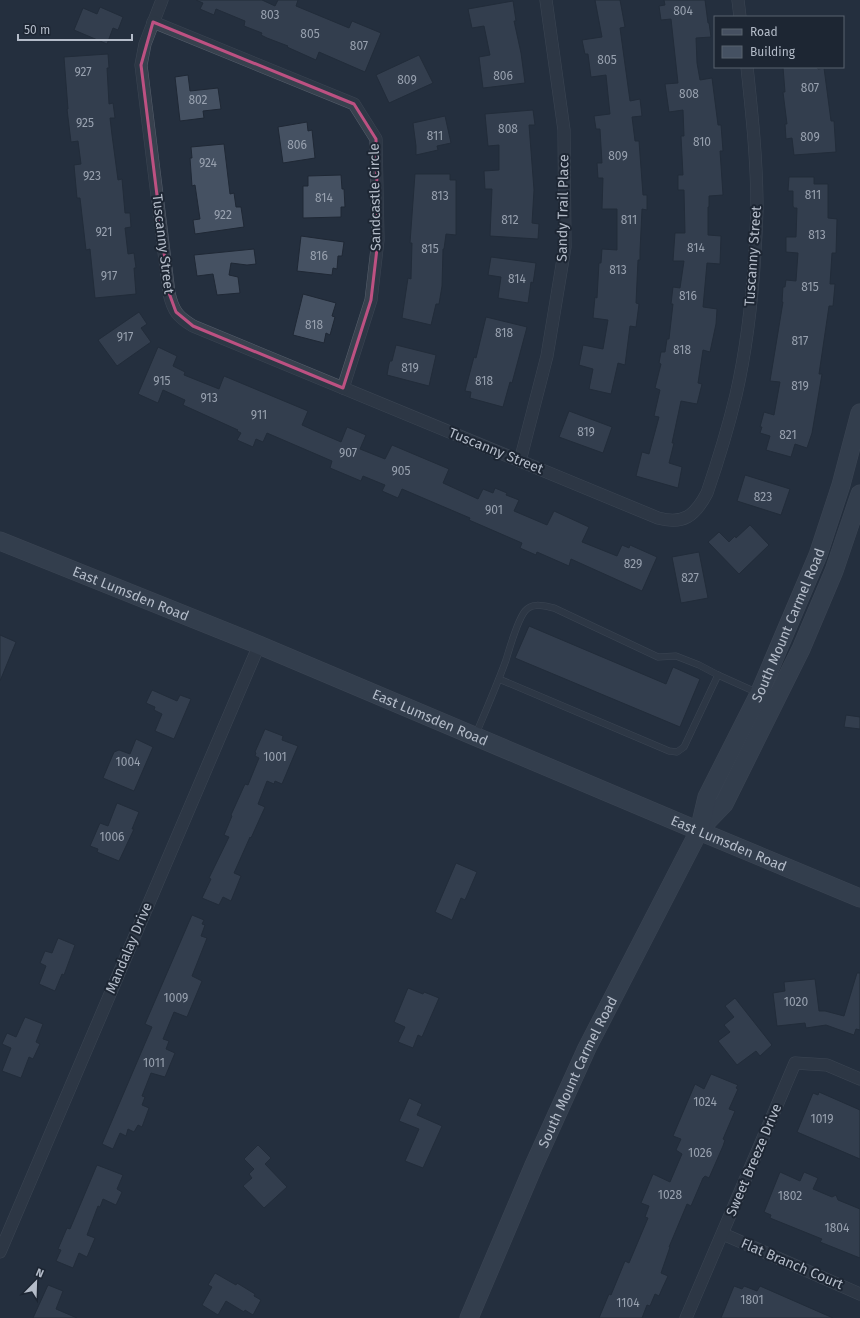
<svg xmlns="http://www.w3.org/2000/svg" width="860" height="1318" font-family="'Fira Sans',sans-serif">
	<rect width="100%" height="100%" fill="#242f3e"/>
	<!-- building -->
	<g fill="#455162" stroke="#1f2835">
		<polygon points="196,0 262,0 275,6 278,0 298,0 296,6 349,28 352,21 381,33 365,72 319,52 316,60 287,47 288,46 267,38 261,35 262,33 244,26 245,21 216,9 214,15 200,9 203,3"/>
		<polygon points="595,0 620,0 625,27 620,28 630,101 640,99 642,116 632,117 635,141 639,141 643,195 647,195 647,210 642,209 640,251 640,260 638,260 636,303 639,304 636,327 630,326 625,365 618,363 611,394 589,389 593,369 579,365 583,345 603,349 608,320 593,318 595,297 597,298 599,263 601,263 602,249 617,250 617,209 602,209 603,178 598,178 597,163 602,163 600,129 596,129 594,116 610,114 606,75 591,77 588,54 585,54 582,40 602,37"/>
		<polygon points="664,0 705,0 708,23 709,23 711,37 696,38 697,63 700,80 712,78 718,125 721,125 723,151 720,151 723,195 709,196 709,207 708,207 708,235 721,236 720,264 707,263 703,307 717,309 716,324 710,352 703,350 698,383 702,384 697,404 681,401 672,443 674,443 669,463 682,467 678,488 636,476 642,452 649,454 659,417 654,416 660,390 655,388 661,364 659,363 661,352 665,352 667,339 669,339 673,304 671,304 673,287 680,288 684,261 673,261 675,233 685,233 684,190 678,190 678,175 683,175 681,136 684,136 683,110 669,112 665,84 678,83 671,19 661,20 659,6 665,5"/>
		<polygon points="513,1 516,21 514,21 521,53 525,83 483,88 479,57 490,55 484,26 472,28 468,9"/>
		<polygon points="100,7 123,17 118,30 113,28 107,44 74,30 83,8 97,14"/>
		<polygon points="108,54 109,68 107,68 109,104 113,103 115,118 110,118 112,135 118,180 122,179 125,213 130,213 131,227 125,228 128,254 134,253 136,268 134,268 136,294 95,298 90,249 86,250 80,198 77,198 74,165 81,164 78,141 71,142 67,109 68,109 64,57"/>
		<polygon points="419,55 433,83 389,103 376,75"/>
		<polygon points="783,67 817,67 818,69 824,68 831,121 834,121 836,152 794,155 792,138 786,139 785,124 787,124 783,92 785,92"/>
		<polygon points="188,75 190,91 218,88 221,109 203,111 204,118 180,121 175,77"/>
		<polygon points="533,110 535,125 529,125 534,190 532,223 539,224 538,239 490,236 492,189 485,189 484,171 499,170 499,145 488,146 485,114"/>
		<polygon points="445,116 451,143 437,146 438,150 416,155 416,146 413,123"/>
		<polygon points="307,122 308,131 312,130 315,158 283,163 278,127"/>
		<polygon points="224,144 230,194 234,193 236,207 241,207 244,227 195,234 193,220 200,219 195,185 192,186 190,158 192,158 191,147"/>
		<polygon points="415,174 450,174 450,180 456,180 456,235 446,234 444,249 443,249 442,286 439,304 436,304 431,325 402,318 408,278 411,279 412,243 410,243"/>
		<polygon points="341,175 342,189 344,189 345,207 341,207 341,217 303,218 303,186 308,186 308,176"/>
		<polygon points="789,177 814,177 814,184 828,184 828,218 837,219 836,253 832,253 830,284 835,284 833,306 829,306 819,374 822,374 812,433 807,448 795,444 791,457 766,450 770,436 760,433 762,427 760,427 764,412 774,415 780,382 770,381 783,302 782,302 783,287 785,287 786,280 796,281 798,253 786,252 786,237 796,237 797,208 794,208 793,206 793,191 788,191"/>
		<polygon points="301,236 344,242 342,256 338,256 337,269 333,268 332,275 297,271"/>
		<polygon points="254,249 256,264 247,265 231,263 229,275 238,277 240,293 217,295 213,274 197,276 194,255"/>
		<polygon points="491,257 536,263 534,277 533,283 531,282 528,303 498,298 501,277 488,275"/>
		<polygon points="303,294 336,303 332,316 335,317 330,335 326,333 324,343 293,335"/>
		<polygon points="139,312 147,324 141,328 151,342 117,366 98,340"/>
		<polygon points="486,317 527,327 512,383 510,382 503,407 470,398 471,392 465,391 474,357 476,358"/>
		<polygon points="396,345 436,355 429,386 387,375 389,364 390,361 392,361"/>
		<polygon points="158,347 177,356 173,366 185,372 184,375 219,389 224,376 308,411 302,425 313,430 341,442 347,427 366,435 360,449 385,459 392,445 449,469 443,483 478,499 483,489 493,493 495,488 507,493 506,495 519,500 514,511 547,525 554,511 589,527 582,542 617,556 622,545 629,548 630,545 657,557 642,591 571,559 569,566 537,552 536,555 520,548 522,543 469,520 470,518 402,489 398,498 382,491 385,485 363,476 361,481 330,468 332,461 267,433 263,442 256,439 253,447 237,440 241,433 237,431 238,430 183,405 185,400 163,390 158,403 138,394"/>
		<polygon points="569,411 612,427 603,453 559,437"/>
		<polygon points="745,475 790,489 781,515 737,501"/>
		<polygon points="750,525 769,545 739,574 708,542 719,532 729,542 735,536 736,538"/>
		<polygon points="699,552 708,598 681,603 672,557"/>
		<polygon points="529,626 666,684 673,667 700,679 680,727 515,658"/>
		<polygon points="0,635 16,642 0,681"/>
		<polygon points="152,690 177,701 180,695 191,699 174,739 155,731 162,714 154,710 155,707 146,703"/>
		<polygon points="846,715 860,717 860,729 844,727"/>
		<polygon points="265,729 283,736 282,740 298,746 282,784 275,781 274,784 267,781 258,804 265,807 251,838 250,837 234,873 241,876 231,901 223,897 219,905 202,898 211,879 209,878 229,837 224,835 232,816 231,815 245,784 248,785 259,758 255,756 256,753 255,752"/>
		<polygon points="136,739 153,747 134,791 103,778 114,752 119,750 130,754"/>
		<polygon points="117,803 139,812 132,829 134,829 119,861 97,852 98,849 90,846 100,823 108,826"/>
		<polygon points="456,863 477,872 465,900 461,898 452,920 435,912"/>
		<polygon points="192,915 204,920 202,924 205,925 201,936 207,938 192,976 202,981 187,1017 174,1012 163,1039 169,1041 166,1049 175,1053 165,1077 151,1073 142,1096 145,1097 142,1105 149,1108 142,1127 138,1125 134,1132 128,1129 126,1136 120,1133 113,1149 102,1144 152,1027 145,1024"/>
		<polygon points="58,938 75,945 64,975 62,974 55,991 39,984 46,966 40,963 45,951 52,953"/>
		<polygon points="857,973 860,973 860,1030 856,1029 854,1035 826,1025 806,1028 805,1023 777,1026 773,993 785,991 784,982 815,979 819,1011 825,1011 844,1016"/>
		<polygon points="408,988 423,994 424,992 439,998 422,1037 418,1035 413,1048 398,1042 405,1027 394,1022"/>
		<polygon points="735,998 772,1045 760,1056 756,1051 737,1065 718,1041 730,1032 724,1025 734,1017 725,1006"/>
		<polygon points="25,1017 43,1024 36,1042 40,1044 33,1059 29,1057 21,1078 2,1071 11,1048 2,1044 7,1033 16,1037"/>
		<polygon points="711,1074 738,1085 736,1088 738,1089 729,1109 735,1111 723,1139 725,1140 723,1146 709,1178 705,1176 703,1178 691,1206 687,1204 669,1247 670,1247 661,1273 668,1276 662,1289 659,1296 655,1294 650,1306 647,1305 642,1318 599,1318 609,1294 611,1295 625,1261 629,1263 648,1218 645,1217 649,1206 641,1203 653,1174 670,1182 682,1154 676,1150 681,1139 673,1136 695,1084 704,1089"/>
		<polygon points="819,1092 860,1110 860,1159 797,1132 813,1093 818,1095"/>
		<polygon points="409,1098 422,1104 417,1115 442,1126 423,1168 405,1161 419,1129 399,1121"/>
		<polygon points="258,1145 271,1158 265,1164 287,1187 264,1208 243,1186 252,1178 249,1174 254,1169 244,1159"/>
		<polygon points="97,1165 123,1175 117,1189 122,1192 116,1205 103,1199 100,1207 98,1206 87,1235 95,1238 87,1257 79,1253 73,1268 56,1261 61,1250 58,1249 67,1228 70,1229"/>
		<polygon points="780,1172 800,1181 804,1172 818,1178 813,1189 832,1197 836,1195 838,1200 860,1209 860,1258 820,1242 822,1239 770,1218 771,1215 764,1212"/>
		<polygon points="215,1273 236,1285 237,1283 255,1294 254,1296 261,1300 253,1315 245,1310 244,1312 226,1301 218,1315 202,1305 212,1287 208,1285"/>
		<polygon points="48,1285 63,1291 56,1309 77,1318 33,1318"/>
		<polygon points="734,1286 742,1289 744,1286 757,1291 760,1286 833,1318 721,1318"/>
	</g>
	<g fill="none" stroke-linecap="round" stroke-linejoin="round">
		<defs>
			<g id="lane">
				<polyline points="499,679 669,751 677,752 684,747 718,675"/>
				<path d="M 476,734 C 486,710 497,685 506,660 C 510,647 517,621 525,611 C 532,602 544,606 554,608 L 658,657 L 676,656 L 699,665 L 718,675 L 758,693"/>
			</g>
			<g id="street">
				<path d="M 162,0 L 145,44 L 141,65 L 169,293 C 173,311 178,317 193,326 L 658,518 C 683,525 695,516 707,493 C 718,461 728,428 736,395 C 750,334 755,271 757,209 C 757,161 752,114 747,67"/>
				<polyline points="738,0 740,17"/>
				<polyline points="153,22 354,104 376,139 378,240 371,300 343,388"/>
				<polyline points="520,461 547,356 565,247 564,130 546,0"/>
				<polyline points="723,1234 860,1294"/>
				<polyline points="0,1252 259,645"/>
				<polyline points="686,1318 795,1063 827,1065 860,1079"/>
			</g>
			<g id="secondary">
				<path id="s1" d="M 0,541 L 259,645 L 699,831 L 860,898"/>
				<polyline points="700,829 724,804 801,649 834,571 860,494"/>
				<path id="s2" d="M 469,1318 L 534,1165 L 587,1048 L 699,831 L 707,797 L 759,694 L 818,555 L 841,485 L 860,413"/>
			</g>
		</defs>
		<!-- lane casing -->
		<use href="#lane" stroke="#565f6c" stroke-width="7"/>
		<!-- street casing -->
		<use href="#street" stroke="#565f6c" stroke-width="13"/>
		<!-- secondary casing -->
		<use href="#secondary" stroke="#565f6c" stroke-width="19"/>
		<!-- lane -->
		<use href="#lane" stroke="#38414e" stroke-width="6"/>
		<!-- street -->
		<use href="#street" stroke="#38414e" stroke-width="12"/>
		<!-- secondary -->
		<use href="#secondary" stroke="#465061" stroke-width="18"/>
	</g>
	<!-- marked area -->
	<path d="M0 0H860V1318H0ZM 153,22 L 354,104 L 376,139 L 378,240 L 371,300 L 343,388 L 193,326 L 176,312 L 169,293 L 141,65 Z" fill="#242f3e" fill-opacity=".55" fill-rule="evenodd"/>
	<path fill="none" stroke="#bd5182" stroke-width="3" stroke-linejoin="round" d="M 153,22 L 354,104 L 376,139 L 378,240 L 371,300 L 343,388 L 193,326 L 176,312 L 169,293 L 141,65 Z"/>
	<g text-anchor="middle" dominant-baseline="central" stroke-width="4" stroke-linejoin="round" paint-order="stroke">
		<!-- number labels -->
		<g font-size="12" fill="#98a1af">
			<text x="683" y="11">804</text>
			<text x="270" y="15">803</text>
			<text x="310" y="34">805</text>
			<text x="359" y="46">807</text>
			<text x="607" y="60">805</text>
			<text x="83" y="72">927</text>
			<text x="503" y="76">806</text>
			<text x="407" y="80">809</text>
			<text x="810" y="88">807</text>
			<text x="689" y="94">808</text>
			<text x="198" y="100">802</text>
			<text x="85" y="123">925</text>
			<text x="508" y="129">808</text>
			<text x="435" y="136">811</text>
			<text x="810" y="137">809</text>
			<text x="702" y="142">810</text>
			<text x="297" y="145">806</text>
			<text x="618" y="156">809</text>
			<text x="208" y="163">924</text>
			<text x="92" y="176">923</text>
			<text x="813" y="195">811</text>
			<text x="440" y="196">813</text>
			<text x="324" y="198">814</text>
			<text x="223" y="215">922</text>
			<text x="510" y="220">812</text>
			<text x="629" y="220">811</text>
			<text x="104" y="232">921</text>
			<text x="817" y="235">813</text>
			<text x="696" y="248">814</text>
			<text x="430" y="249">815</text>
			<text x="319" y="256">816</text>
			<text x="618" y="270">813</text>
			<text x="109" y="276">917</text>
			<text x="517" y="279">814</text>
			<text x="810" y="287">815</text>
			<text x="688" y="296">816</text>
			<text x="314" y="325">818</text>
			<text x="504" y="333">818</text>
			<text x="125" y="337">917</text>
			<text x="800" y="341">817</text>
			<text x="682" y="350">818</text>
			<text x="410" y="368">819</text>
			<text x="162" y="381">915</text>
			<text x="484" y="381">818</text>
			<text x="800" y="386">819</text>
			<text x="209" y="398">913</text>
			<text x="259" y="415">911</text>
			<text x="586" y="432">819</text>
			<text x="788" y="435">821</text>
			<text x="348" y="453">907</text>
			<text x="401" y="471">905</text>
			<text x="763" y="497">823</text>
			<text x="494" y="510">901</text>
			<text x="633" y="564">829</text>
			<text x="690" y="578">827</text>
			<text x="275" y="757">1001</text>
			<text x="128" y="762">1004</text>
			<text x="112" y="837">1006</text>
			<text x="176" y="998">1009</text>
			<text x="796" y="1002">1020</text>
			<text x="154" y="1063">1011</text>
			<text x="705" y="1102">1024</text>
			<text x="822" y="1119">1019</text>
			<text x="700" y="1153">1026</text>
			<text x="670" y="1195">1028</text>
			<text x="790" y="1196">1802</text>
			<text x="837" y="1228">1804</text>
			<text x="752" y="1300">1801</text>
			<text x="628" y="1303">1104</text>
		</g>
		<!-- street labels -->
		<g font-size="14" fill="#b4bcc9" stroke="#1d2633">
			<text transform="translate(375 197) rotate(-91)">Sandcastle Circle</text>
			<text transform="translate(563 208) rotate(-89)">Sandy Trail Place</text>
			<text transform="translate(163 244) rotate(83)">Tuscanny Street</text>
			<text transform="translate(753 256) rotate(-86)">Tuscanny Street</text>
			<text transform="translate(496 451) rotate(22)">Tuscanny Street</text>
			<text stroke="none"><textPath href="#s1" startOffset="141">East Lumsden Road</textPath></text>
			<text stroke="none"><textPath href="#s2" startOffset="764">South Mount Carmel Road</textPath></text>
			<text stroke="none"><textPath href="#s1" startOffset="465">East Lumsden Road</textPath></text>
			<text stroke="none"><textPath href="#s1" startOffset="789">East Lumsden Road</textPath></text>
			<text transform="translate(129 948) rotate(-67)">Mandalay Drive</text>
			<text stroke="none"><textPath href="#s2" startOffset="269">South Mount Carmel Road</textPath></text>
			<text transform="translate(754 1160) rotate(-67)">Sweet Breeze Drive</text>
			<text transform="translate(792 1264) rotate(23)">Flat Branch Court</text>
		</g>
	</g>
	<!-- legend -->
	<rect x="714" y="16" width="130" height="52" fill="#1d2633" stroke="#59626f"/>
	<rect x="722" y="29" width="20" height="6" fill="#465061" stroke="#59626f"/>
	<text x="750" y="36" font-size="12" fill="#b4bcc9">Road</text>
	<rect x="722" y="46" width="20" height="12" fill="#455162" stroke="#59626f"/>
	<text x="750" y="56" font-size="12" fill="#b4bcc9">Building</text>
	<!-- north arrow -->
	<g transform="translate(36 1282) rotate(23)" stroke="#1d2633" stroke-width="3" paint-order="stroke">
	<path d="M0-3L7 15L0 10L-7 15Z" fill="#b4bcc9"/>
	<text y="-6" font-size="11" font-weight="bold" text-anchor="middle" fill="#b4bcc9">N</text>
	</g>
	<!-- scale -->
	<path d="M18 34v6h114v-6" fill="none" stroke="#b4bcc9" stroke-width="2"/>
	<text x="24" y="34" font-size="12" fill="#b4bcc9" stroke="#1d2633" stroke-width="3" paint-order="stroke">50 m</text>
</svg>
